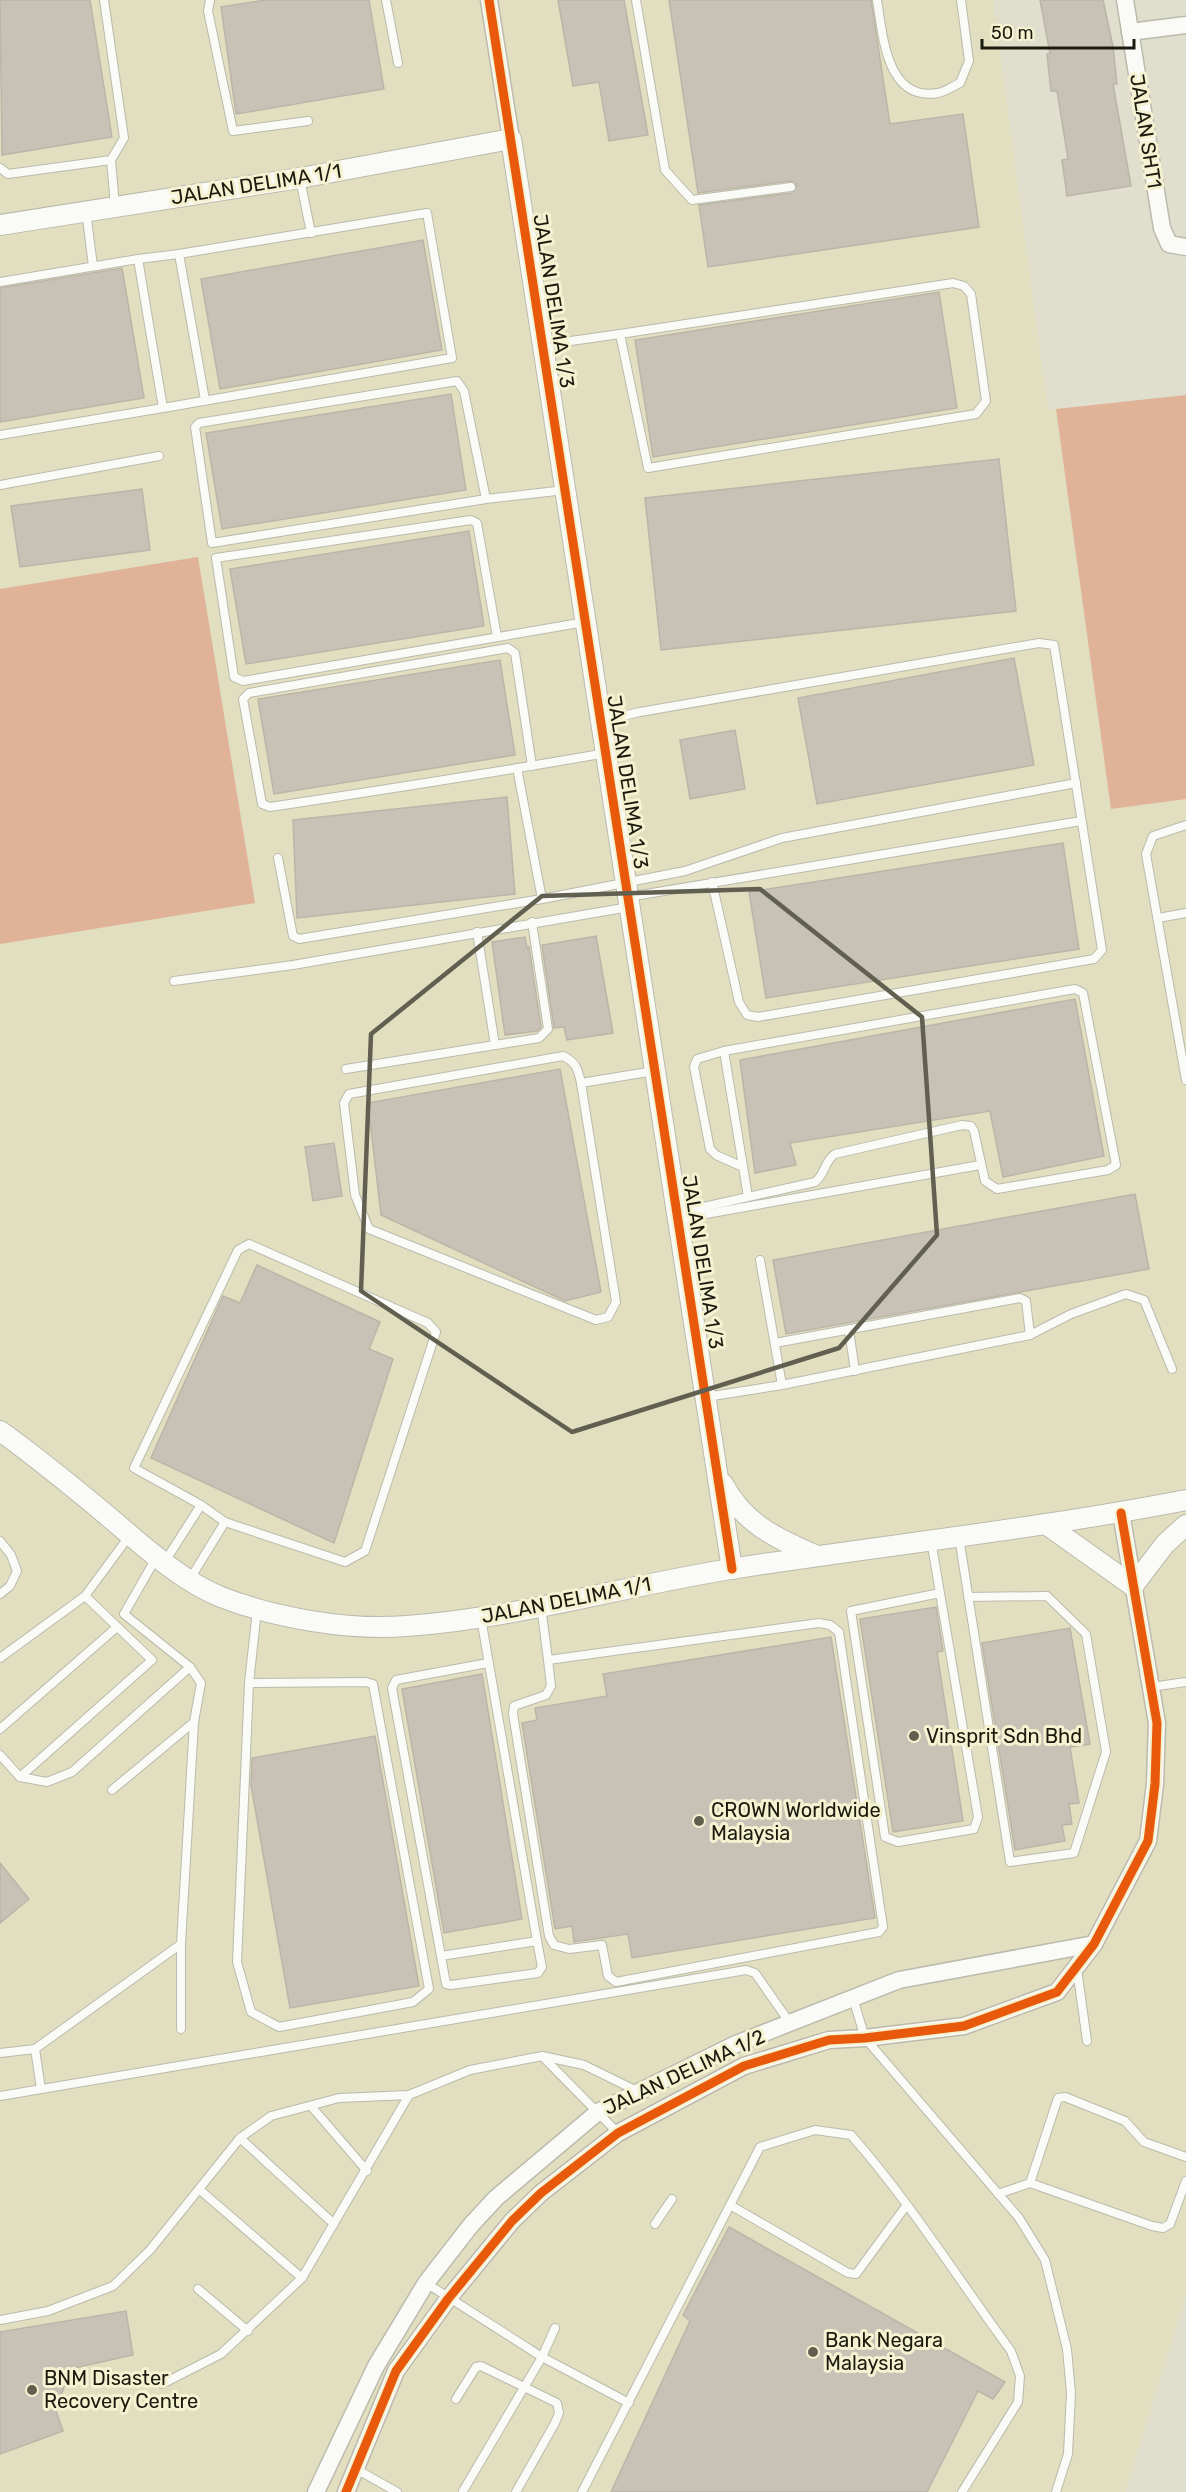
<svg xmlns="http://www.w3.org/2000/svg" width="1186" height="2492" font-family="Rubik,sans-serif">
	<rect width="100%" height="100%" fill="#e0decc"/>
	<!-- built -->
	<polygon fill="#e1dfc0" points="0,0 993,0 1048,410 1056,409 1111,809 1186,799 1186,2295 1125,2492 0,2492"/>
	<!-- forest -->
	<g fill="#e0b297">
		<polygon points="1186,395 1186,799 1111,809 1056,409"/>
		<polygon points="198,557 255,903 0,944 0,589"/>
	</g>
	<!-- building -->
	<g fill="#c7c2b5" stroke="#bbb5a8" stroke-width="1.5">
		<polygon points="0,0 90,0 112,137 2,155"/>
		<polygon points="266,0 369,0 384,89 236,114 221,7"/>
		<polygon points="558,0 624,0 648,135 609,141 599,82 573,86"/>
		<polygon points="669,0 871,0 890,124 963,114 979,227 708,267 699,205 792,193 797,186 790,181 698,193"/>
		<polygon points="1040,0 1103,0 1113,46 1117,84 1113,84 1131,186 1067,196 1062,160 1068,159 1057,91 1051,91 1047,54 1050,53"/>
		<polygon points="423,240 442,350 220,389 201,279"/>
		<polygon points="122,268 144,398 0,422 0,288"/>
		<polygon points="939,292 957,408 653,457 635,340"/>
		<polygon points="451,394 466,490 222,529 206,433"/>
		<polygon points="999,459 1016,611 661,650 645,498"/>
		<polygon points="142,489 150,550 20,567 11,506"/>
		<polygon points="469,531 484,626 246,664 230,569"/>
		<polygon points="1014,658 1034,765 817,804 798,698"/>
		<polygon points="500,660 515,755 274,794 258,699"/>
		<polygon points="735,730 745,789 690,799 680,740"/>
		<polygon points="507,797 515,894 297,918 293,820"/>
		<polygon points="1063,843 1079,949 766,998 749,892"/>
		<polygon points="596,936 613,1033 567,1040 564,1027 554,1028 542,945"/>
		<polygon points="525,937 527,948 529,947 541,1027 537,1031 505,1035 492,942"/>
		<polygon points="1075,999 1104,1156 1003,1177 990,1111 790,1143 796,1165 755,1173 740,1060"/>
		<polygon points="560,1069 601,1292 565,1301 381,1215 368,1103"/>
		<polygon points="334,1143 342,1196 313,1201 305,1147"/>
		<polygon points="1135,1194 1149,1269 786,1334 773,1260"/>
		<polygon points="257,1265 380,1322 369,1349 393,1359 334,1543 151,1458 223,1296 240,1303"/>
		<polygon points="936,1607 943,1651 937,1652 963,1821 893,1832 860,1619"/>
		<polygon points="1070,1628 1090,1744 1070,1747 1079,1803 1069,1804 1072,1824 1062,1825 1065,1841 1015,1850 982,1643"/>
		<polygon points="831,1637 875,1918 632,1958 628,1934 574,1942 572,1926 555,1929 522,1723 537,1720 535,1708 607,1696 603,1674"/>
		<polygon points="482,1674 522,1919 444,1933 402,1689"/>
		<polygon points="375,1736 419,1986 290,2008 251,1785 252,1758"/>
		<polygon points="0,1863 29,1899 0,1923"/>
		<polygon points="729,2227 1005,2382 993,2399 978,2391 927,2492 611,2492 690,2321 683,2315"/>
		<polygon points="126,2311 133,2355 70,2369 56,2411 63,2431 0,2454 0,2332"/>
	</g>
	<g fill="none" stroke-linecap="round" stroke-linejoin="round">
		<defs>
			<g id="service">
				<polyline points="104,0 124,138 111,160 115,206"/>
				<polyline points="210,0 208,11 233,131 308,121"/>
				<polyline points="386,0 398,63"/>
				<polyline points="636,0 665,170 692,200 791,187"/>
				<path d="M 877,0 C 883,35 886,102 938,93 C 945,92 953,86 960,83 L 969,61 L 961,0"/>
				<polyline points="0,168 8,174 111,160"/>
				<polyline points="300,179 311,233"/>
				<polyline points="86,211 93,266"/>
				<polyline points="138,259 179,254"/>
				<polyline points="0,282 138,259 163,408 0,435"/>
				<polygon points="953,283 964,286 971,294 986,401 976,414 648,468 620,334"/>
				<polyline points="543,345 620,334"/>
				<polyline points="163,408 452,358 427,213 179,254 205,400"/>
				<polyline points="0,485 159,456"/>
				<polyline points="486,499 464,391 457,381 199,423 195,427 212,543 486,499 565,490"/>
				<polyline points="497,637 477,523 471,520 216,558 234,677 243,681 585,622"/>
				<polyline points="601,721 640,712 1039,643 1054,645 1102,950 1094,959 758,1017 747,1015 739,1002 712,882"/>
				<path d="M 532,766 L 515,653 L 508,648 L 249,693 L 243,699 L 262,804 L 270,807 C 382,790 494,773 606,753"/>
				<polyline points="517,768 542,899 685,871 782,838 1076,783"/>
				<polyline points="1186,825 1153,836 1146,854 1186,1080"/>
				<polyline points="278,858 293,936 299,939 542,899"/>
				<polyline points="628,897 1081,821"/>
				<polyline points="1158,918 1186,913"/>
				<polyline points="477,932 495,1045"/>
				<polyline points="174,981 293,965 629,907"/>
				<polyline points="724,1051 697,1059 694,1067 710,1149 716,1155 743,1167"/>
				<path d="M 563,1056 C 576,1062 578,1069 581,1083 L 616,1302 L 608,1317 L 596,1320 L 369,1229 L 355,1195 L 344,1103 L 349,1094 Z"/>
				<polyline points="346,1069 539,1038 548,1029 532,922"/>
				<polyline points="581,1083 654,1071"/>
				<path d="M 677,1213 L 815,1182 C 825,1175 824,1161 835,1154 L 962,1125 L 971,1126 L 974,1131 L 985,1181 L 997,1189 L 1108,1170 L 1116,1165 L 1083,993 L 1075,989 L 724,1051 L 748,1197"/>
				<polyline points="678,1219 980,1165"/>
				<polygon points="249,1244 428,1323 436,1332 365,1551 345,1562 225,1522 201,1505 134,1468 238,1250"/>
				<polyline points="760,1260 782,1385"/>
				<polyline points="849,1330 855,1371"/>
				<polyline points="775,1343 1020,1298 1026,1301 1030,1335"/>
				<polyline points="706,1397 782,1385 1030,1335 1071,1314 1126,1294 1144,1300 1172,1369"/>
				<polyline points="959,1537 1010,1862 1074,1853 1106,1752 1086,1634 1047,1596 968,1597"/>
				<polyline points="931,1540 978,1817 974,1829 898,1842 885,1837 851,1611 940,1593"/>
				<polyline points="0,1541 11,1555 17,1571 10,1586 0,1594"/>
				<polyline points="156,1558 124,1614 190,1667 201,1683 194,1722 181,1944 181,2029"/>
				<polyline points="164,1563 201,1505"/>
				<polyline points="190,1579 225,1522"/>
				<polyline points="541,1606 548,1660"/>
				<polyline points="481,1618 537,1941 441,1956 392,1688 396,1680 488,1663"/>
				<polygon points="819,1623 830,1625 839,1632 883,1927 879,1932 616,1982 608,1976 602,1945 569,1949 554,1945 549,1936 513,1714 514,1706 546,1695 551,1686 548,1660"/>
				<polyline points="0,1658 85,1596 130,1535"/>
				<polyline points="249,1683 366,1682 373,1684 429,1989 413,2002 279,2027 251,2012 237,1962 249,1683 257,1610"/>
				<polyline points="1151,1687 1186,1682"/>
				<polyline points="0,1729 117,1627"/>
				<polyline points="0,1755 20,1777 47,1782 72,1772 190,1667"/>
				<polyline points="20,1777 152,1660 85,1596"/>
				<polyline points="112,1790 194,1722"/>
				<polyline points="441,1956 446,1984 451,1985 538,1973 542,1967 537,1941"/>
				<polyline points="1077,1969 1087,2041"/>
				<polyline points="853,1998 865,2038 1019,2218 1045,2260 1067,2349 1071,2393 1068,2454 1056,2492"/>
				<polyline points="35,2049 41,2089"/>
				<polyline points="0,2053 35,2049 181,1944"/>
				<polyline points="542,2056 618,2133"/>
				<polyline points="0,2096 746,1970 755,1973 790,2023"/>
				<polyline points="311,2106 367,2171"/>
				<polyline points="240,2138 334,2224"/>
				<polyline points="1030,2183 1058,2098 1065,2097 1125,2121 1144,2142 1186,2157"/>
				<polyline points="200,2190 302,2278"/>
				<polyline points="998,2194 1030,2183 1152,2226 1163,2228 1170,2224 1186,2181"/>
				<polyline points="730,2205 848,2273 856,2274 906,2206"/>
				<polyline points="655,2224 672,2199"/>
				<polyline points="426,2283 542,2357 555,2328"/>
				<polyline points="198,2289 248,2331"/>
				<polyline points="0,2320 48,2311 113,2286 150,2250 240,2138 271,2116 339,2098 409,2095 470,2070 542,2056 584,2065 637,2091"/>
				<polyline points="162,2384 221,2354 302,2278 409,2095"/>
				<polyline points="456,2399 476,2367 481,2366 557,2403 559,2413 555,2423 516,2492"/>
				<polyline points="356,2469 397,2492"/>
				<polyline points="463,2491 542,2357 629,2403"/>
				<path d="M 582,2492 L 760,2147 L 815,2130 L 851,2135 C 910,2202 958,2279 1011,2351 L 1020,2376 L 1018,2402 L 962,2492"/>
			</g>
			<g id="minor">
				<polyline points="489,0 511,139"/>
				<polyline points="1125,0 1162,228 1169,244 1186,247"/>
				<polyline points="1130,32 1186,25"/>
				<polyline points="316,2492 376,2366 426,2283 471,2225 496,2198 598,2112 736,2044 899,1980 1094,1944"/>
				<polyline points="346,2492 396,2371 448,2299 512,2221 541,2193 618,2133 744,2066 829,2040 865,2038 964,2026 1057,1992 1094,1944 1148,1841 1155,1784 1157,1723 1121,1513"/>
			</g>
			<g id="tertiary">
				<polyline points="0,225 300,178 511,139 732,1569"/>
				<path d="M 0,1431 C 38,1458 73,1487 109,1517 C 142,1545 181,1581 221,1597 C 275,1618 350,1631 407,1626 C 518,1618 627,1585 737,1568 C 886,1545 1037,1529 1186,1500"/>
				<path d="M 723,1484 C 745,1525 776,1538 817,1556"/>
				<polyline points="1046,1524 1133,1586 1165,1544 1186,1525"/>
			</g>
		</defs>
		<!-- service casing -->
		<use href="#service" stroke="#bbbaac" stroke-width="10"/>
		<!-- minor casing -->
		<use href="#minor" stroke="#bbbaac" stroke-width="19"/>
		<!-- tertiary casing -->
		<use href="#tertiary" stroke="#bbbaac" stroke-width="22"/>
		<!-- service -->
		<use href="#service" stroke="#fafaf7" stroke-width="8"/>
		<!-- minor -->
		<use href="#minor" stroke="#fafaf7" stroke-width="16"/>
		<!-- tertiary -->
		<use href="#tertiary" stroke="#fafaf7" stroke-width="20"/>
		<defs>
			<g id="cycleway">
				<polyline points="489,0 732,1569"/>
				<polyline points="346,2492 396,2371 448,2299 512,2221 541,2193 618,2133 744,2066 829,2040 865,2038 964,2026 1057,1992 1094,1944 1148,1841 1155,1784 1157,1723 1121,1513"/>
			</g>
		</defs>
		<!-- cycleway casing -->
		<use href="#cycleway" stroke="#f5f2d1" stroke-width="13"/>
		<!-- cycleway -->
		<use href="#cycleway" stroke="#e8590c" stroke-width="9"/>
	</g>
	<!-- marked area -->
	<path fill="none" stroke="#605f50" stroke-width="4.5" stroke-linejoin="round" d="M 760,889 L 922,1017 L 937,1235 L 839,1348 L 572,1432 L 361,1291 L 371,1034 L 542,896 Z"/>
	<!-- markers -->
	<g fill="#605f50" stroke="#f5f2d1" stroke-width="2">
		<circle cx="914" cy="1736" r="6"/>
		<circle cx="699" cy="1821" r="6"/>
		<circle cx="813" cy="2352" r="6"/>
		<circle cx="32" cy="2390" r="6"/>
	</g>
	<g text-anchor="middle" dominant-baseline="central" stroke-width="6" stroke-linejoin="round" paint-order="stroke">
		<!-- street labels -->
		<g font-size="20" fill="#1b1a0e" stroke="#f5f2d1">
			<text transform="translate(1146 131) rotate(81)">JALAN SHT1</text>
			<text transform="translate(256 184) rotate(-9)">JALAN DELIMA 1/1</text>
			<text transform="translate(554 301) rotate(81)">JALAN DELIMA 1/3</text>
			<text transform="translate(628 782) rotate(81)">JALAN DELIMA 1/3</text>
			<text transform="translate(703 1262) rotate(81)">JALAN DELIMA 1/3</text>
			<text transform="translate(566 1600) rotate(-11)">JALAN DELIMA 1/1</text>
			<text transform="translate(684 2072) rotate(-25)">JALAN DELIMA 1/2</text>
		</g>
		<!-- poi labels -->
		<g font-size="20" fill="#1b1a0e" stroke="#f5f2d1" text-anchor="start">
			<text x="926" y="1736">Vinsprit Sdn Bhd</text>
			<text x="711" y="1810">CROWN Worldwide<tspan x="711" dy="23">Malaysia</tspan></text>
			<text x="825" y="2340">Bank Negara<tspan x="825" dy="23">Malaysia</tspan></text>
			<text x="44" y="2378">BNM Disaster<tspan x="44" dy="23">Recovery Centre</tspan></text>
		</g>
	</g>
	<!-- scale -->
	<path d="M982 39v9h152v-9" fill="none" stroke="#1b1a0e" stroke-width="3"/>
	<text x="991" y="39" font-size="18" fill="#1b1a0e" stroke="#f5f2d1" stroke-width="4.5" paint-order="stroke">50 m</text>
</svg>
